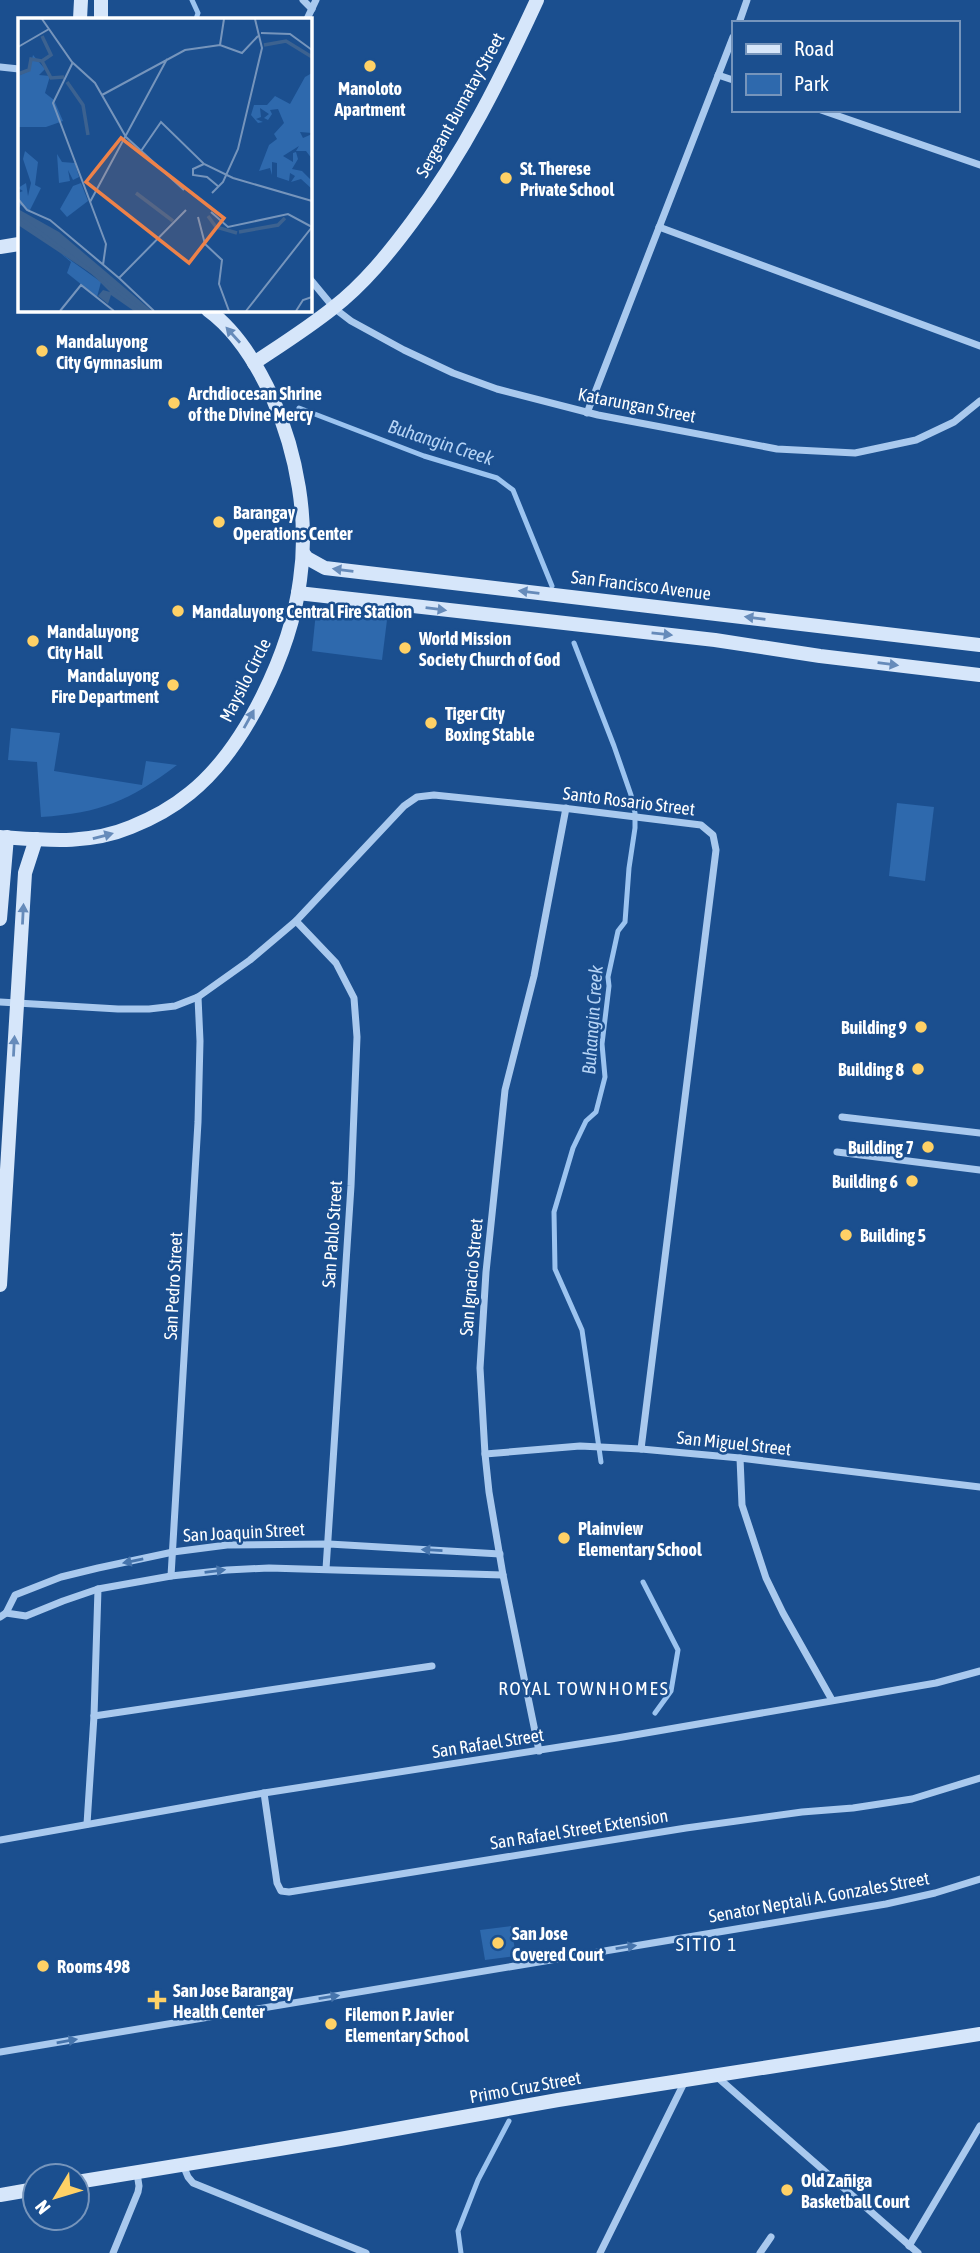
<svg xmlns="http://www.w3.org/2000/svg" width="980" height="2253" font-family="'Asap Condensed',sans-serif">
	<rect width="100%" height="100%" fill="#1b4f8f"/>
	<!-- green -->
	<g fill="#2e69ad">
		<polygon points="316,612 387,620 382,660 312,651"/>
		<path d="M 11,728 L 60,733 L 54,771 L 142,785 L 146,761 L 177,765 C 129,801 101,813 41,817 L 37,762 L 8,760 Z"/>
		<polygon points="897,803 934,807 925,881 889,876"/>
		<polygon points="511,1926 516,1956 485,1960 480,1930"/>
	</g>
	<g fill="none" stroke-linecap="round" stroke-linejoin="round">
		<!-- stream -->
		<g stroke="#9cc4f0" stroke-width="5">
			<polyline points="192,0 198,13 196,19"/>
			<polyline points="299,408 424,456 497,478 513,490 552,586"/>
			<polyline points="574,643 614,746 631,795 635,813 635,828 629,868 625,922 618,931 608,977 609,986 602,1044 605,1077 596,1112 586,1121 573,1148 554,1212 555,1269 582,1330 601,1462"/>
			<polyline points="643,1582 678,1650 671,1691 655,1713"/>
			<polyline points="461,2253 458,2231 478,2180 509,2121"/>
		</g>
		<!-- street -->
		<g stroke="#a9c9ee" stroke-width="7">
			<polyline points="303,0 312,9"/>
			<polyline points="307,19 316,0"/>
			<polyline points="739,23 747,0"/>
			<polyline points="0,67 19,69"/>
			<polyline points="718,75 733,80"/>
			<polyline points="821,110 980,165"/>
			<polyline points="659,227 980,346"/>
			<polyline points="310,279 334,308 351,321 404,350 453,373 497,389 598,415 777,449 855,453 916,440 954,422 980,401"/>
			<polyline points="587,413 733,37"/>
			<polyline points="296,921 336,963 354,998 357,1037 351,1186 326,1569"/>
			<polyline points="0,1002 118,1009 149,1009 175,1006 198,997 250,960 296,921 404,806 417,797 434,795 571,809 701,825 713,835 716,850 641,1449"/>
			<polyline points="842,1117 980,1133"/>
			<polyline points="837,1152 980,1170"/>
			<polyline points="485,1454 580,1446 641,1449 740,1458 980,1487"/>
			<polyline points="740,1458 742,1505 766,1578 783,1613 832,1700"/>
			<polyline points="171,1576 198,1122 200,1041 198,997"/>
			<polyline points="6,1613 26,1616 63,1601 98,1589 171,1576 227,1570 269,1568 503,1575"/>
			<polyline points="0,1617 6,1613 15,1595 61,1577 98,1568 173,1552 227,1545 329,1544 500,1554"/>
			<polyline points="94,1716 432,1666"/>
			<polyline points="539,1751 503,1575 489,1492 485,1454 480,1368 486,1272 505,1090 534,976 566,808"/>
			<polyline points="264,1793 277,1883 281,1891 289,1892 686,1828 802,1812 853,1808 912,1799 980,1778"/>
			<polyline points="87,1824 94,1716 98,1589"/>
			<polyline points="0,1840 264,1793 617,1738 936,1683 980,1671"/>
			<polyline points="0,2052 886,1904 935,1893 980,1879"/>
			<polyline points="716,2076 918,2253"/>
			<polyline points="183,2165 188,2177 193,2183 366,2253"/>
			<polyline points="909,2246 980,2126"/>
			<polyline points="113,2253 138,2192 139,2186 137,2173"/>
			<polyline points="600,2253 685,2081"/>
			<polyline points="760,2253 771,2237"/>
		</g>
		<!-- secondary -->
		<g stroke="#d6e6fa" stroke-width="14">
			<polyline points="80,19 81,0"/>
			<polyline points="101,19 101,0"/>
			<polyline points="0,247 19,244"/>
			<path d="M 254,363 C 281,345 308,328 333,308 C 364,284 389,253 412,222 C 464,153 501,78 537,0"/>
			<polyline points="303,553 307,558 325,568 980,645"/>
			<polyline points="298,593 715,640 820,656 980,675"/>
			<path d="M 0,837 C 45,840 88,845 131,827 C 151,819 173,807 190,793 C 246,748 291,650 300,580 C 309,520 297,454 273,399 C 258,366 237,331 208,310"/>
			<polyline points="0,919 7,837"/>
			<polyline points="0,1285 25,873 36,839"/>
			<polyline points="77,2182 340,2139 558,2100 980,2034"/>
			<polyline points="0,2195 35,2189"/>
		</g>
	</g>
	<!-- one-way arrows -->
	<defs><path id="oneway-solid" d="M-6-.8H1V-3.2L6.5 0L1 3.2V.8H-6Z" transform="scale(1.75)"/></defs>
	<g fill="#668bba">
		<use href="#oneway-solid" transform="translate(233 335) rotate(-132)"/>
		<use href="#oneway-solid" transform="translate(343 570) rotate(-173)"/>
		<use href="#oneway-solid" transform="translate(529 592) rotate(-173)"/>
		<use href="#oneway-solid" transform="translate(436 609) rotate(7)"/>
		<use href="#oneway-solid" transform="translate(755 618) rotate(-173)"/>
		<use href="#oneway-solid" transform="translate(662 634) rotate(6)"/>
		<use href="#oneway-solid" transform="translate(888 664) rotate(7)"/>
		<use href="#oneway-solid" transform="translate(249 719) rotate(-61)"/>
		<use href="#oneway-solid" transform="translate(103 836) rotate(-15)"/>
		<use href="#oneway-solid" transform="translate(23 914) rotate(-87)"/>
		<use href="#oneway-solid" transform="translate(14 1046) rotate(-87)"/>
	</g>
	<g fill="#4674ac">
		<use href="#oneway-solid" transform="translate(432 1550) rotate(-177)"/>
		<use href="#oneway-solid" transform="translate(133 1561) rotate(168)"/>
		<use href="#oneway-solid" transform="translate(215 1571) rotate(-7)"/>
		<use href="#oneway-solid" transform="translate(626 1947) rotate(-9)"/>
		<use href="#oneway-solid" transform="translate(329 1997) rotate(-9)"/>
		<use href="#oneway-solid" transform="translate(67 2041) rotate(-10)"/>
	</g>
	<!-- markers -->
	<g fill="#ffd166" stroke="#1b4f8f" stroke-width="2.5">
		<circle cx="370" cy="66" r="7"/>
		<circle cx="506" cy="178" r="7"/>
		<circle cx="42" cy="351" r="7"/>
		<circle cx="174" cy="403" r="7"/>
		<circle cx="219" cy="522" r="7"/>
		<circle cx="178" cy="611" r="7"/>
		<circle cx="33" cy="641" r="7"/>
		<circle cx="405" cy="648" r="7"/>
		<circle cx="173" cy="685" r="7"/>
		<circle cx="431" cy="723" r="7"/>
		<circle cx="921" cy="1027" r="7"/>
		<circle cx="918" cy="1069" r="7"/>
		<circle cx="928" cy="1147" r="7"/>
		<circle cx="912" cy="1181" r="7"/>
		<circle cx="846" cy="1235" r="7"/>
		<circle cx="564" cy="1538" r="7"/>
		<circle cx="498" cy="1943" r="7"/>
		<circle cx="43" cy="1966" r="7"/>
		<path d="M153.5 1989.5h7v7h7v7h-7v7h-7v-7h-7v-7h7z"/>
		<circle cx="331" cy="2024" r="7"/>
		<circle cx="787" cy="2190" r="7"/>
	</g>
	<g text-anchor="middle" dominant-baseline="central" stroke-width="5" stroke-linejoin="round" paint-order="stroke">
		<!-- poi labels -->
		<g font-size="18" font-weight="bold" fill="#fff" stroke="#1b4f8f" text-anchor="start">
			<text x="370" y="88" text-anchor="middle">Manoloto<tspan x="370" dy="21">Apartment</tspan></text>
			<text x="520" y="168">St. Therese<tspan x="520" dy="21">Private School</tspan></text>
			<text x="56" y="341">Mandaluyong<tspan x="56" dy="21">City Gymnasium</tspan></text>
			<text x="188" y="393">Archdiocesan Shrine<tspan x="188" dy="21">of the Divine Mercy</tspan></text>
			<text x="233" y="512">Barangay<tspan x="233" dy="21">Operations Center</tspan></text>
			<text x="192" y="611">Mandaluyong Central Fire Station</text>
			<text x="47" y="631">Mandaluyong<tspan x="47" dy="21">City Hall</tspan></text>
			<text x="419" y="638">World Mission<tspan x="419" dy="21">Society Church of God</tspan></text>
			<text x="159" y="675" text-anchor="end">Mandaluyong<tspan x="159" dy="21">Fire Department</tspan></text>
			<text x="445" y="713">Tiger City<tspan x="445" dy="21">Boxing Stable</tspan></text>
			<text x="907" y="1027" text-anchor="end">Building 9</text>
			<text x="904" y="1069" text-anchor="end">Building 8</text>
			<text x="914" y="1147" text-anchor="end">Building 7</text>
			<text x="898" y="1181" text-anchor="end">Building 6</text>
			<text x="860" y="1235">Building 5</text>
			<text x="578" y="1528">Plainview<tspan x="578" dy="21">Elementary School</tspan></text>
			<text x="512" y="1933">San Jose<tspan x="512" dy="21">Covered Court</tspan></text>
			<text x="57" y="1966">Rooms 498</text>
			<text x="173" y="1990">San Jose Barangay<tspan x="173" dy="21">Health Center</tspan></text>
			<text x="345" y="2014">Filemon P. Javier<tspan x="345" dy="21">Elementary School</tspan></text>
			<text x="801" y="2180">Old Zañiga<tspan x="801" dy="21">Basketball Court</tspan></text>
		</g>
		<!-- street labels -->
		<g font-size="18" fill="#fff" stroke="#1b4f8f">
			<text transform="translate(460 105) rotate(-61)">Sergeant Bumatay Street</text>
			<text transform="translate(637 405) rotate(11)">Katarungan Street</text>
			<text transform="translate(641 585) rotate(7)">San Francisco Avenue</text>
			<text transform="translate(245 680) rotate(-63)">Maysilo Circle</text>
			<text transform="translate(629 801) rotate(7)">Santo Rosario Street</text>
			<text transform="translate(332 1234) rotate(-86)">San Pablo Street</text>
			<text transform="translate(471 1277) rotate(-85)">San Ignacio Street</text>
			<text transform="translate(173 1286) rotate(-87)">San Pedro Street</text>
			<text transform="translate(734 1443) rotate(6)">San Miguel Street</text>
			<text transform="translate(244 1532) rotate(-3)">San Joaquin Street</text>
			<text transform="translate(488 1743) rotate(-9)">San Rafael Street</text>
			<text transform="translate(579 1829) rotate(-9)">San Rafael Street Extension</text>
			<text transform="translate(819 1897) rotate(-10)">Senator Neptali A. Gonzales Street</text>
			<text transform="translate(525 2087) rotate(-10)">Primo Cruz Street</text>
		</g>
		<!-- water labels -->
		<g font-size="19" font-style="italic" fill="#b5d3f5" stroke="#1b4f8f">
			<text transform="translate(441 442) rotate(18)">Buhangin Creek</text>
			<text transform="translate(592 1020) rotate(-86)">Buhangin Creek</text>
		</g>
		<!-- neighbourhood labels -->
		<g font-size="19" letter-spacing="2" fill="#fff" stroke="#1b4f8f">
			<text x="584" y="1688">ROYAL TOWNHOMES</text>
			<text x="707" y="1944">SITIO 1</text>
		</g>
	</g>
	<!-- overview -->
	<g transform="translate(18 18)">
		<rect width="294" height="294" fill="#1b4f8f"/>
		<path d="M 15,37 L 27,51 L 21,57 L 32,58 L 27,75 L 36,82 L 45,103 L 28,109 L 1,109 L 0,58 L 11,53 ZM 294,55 L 294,115 L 282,114 L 285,120 L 294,116 L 294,141 L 288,133 L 278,133 L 281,128 L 265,138 L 275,144 L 275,135 L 278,134 L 280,141 L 274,151 L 284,153 L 294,163 L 294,171 L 283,161 L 273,164 L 277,158 L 272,155 L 271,163 L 259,159 L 259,145 L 254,144 L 254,157 L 252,150 L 241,153 L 251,127 L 259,121 L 256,116 L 266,105 L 260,91 L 252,92 L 254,96 L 250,102 L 246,100 L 251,96 L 242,90 L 243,99 L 238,101 L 245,104 L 240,105 L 233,97 L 236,87 L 249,87 L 257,78 L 272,86 L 287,59 ZM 7,133 L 20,144 L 17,167 L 23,170 L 11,194 L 3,187 L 0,191 L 0,175 L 5,173 L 0,170 L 8,165 L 10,178 L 13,165 L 5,141 ZM 39,136 L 44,144 L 57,145 L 61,159 L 55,162 L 50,152 L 52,163 L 41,165 ZM 63,165 L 70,183 L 49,199 L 42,191 L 55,168 ZM 41,234 L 83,264 L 79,279 L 49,255 L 53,244 Z" fill="#2e69ad"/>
		<path d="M 0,191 L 41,214 L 134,293 L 116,293 L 93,277 L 90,286 L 80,278 L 85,272 L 92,274 L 74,256 L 0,207 Z" fill="#3c6290"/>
		<path fill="none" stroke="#3c6290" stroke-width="3.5" d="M 24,18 L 33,37 L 24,43M 246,27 L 268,23 L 294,39M 0,56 L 11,52 L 13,41 L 24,43 L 33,60 L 46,59M 49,64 L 65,87 L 70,117M 118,175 L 155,203M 0,198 L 125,293M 190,198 L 198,209 L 219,215M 221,214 L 260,207 L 267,200"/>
		<path fill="none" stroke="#7695bc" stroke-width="2" d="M 24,1 L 54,44 L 77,65 L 108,119 L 166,172M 243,15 L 272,16 L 294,32M 202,27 L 206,1M 0,29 L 31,11M 55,44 L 35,85 L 88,226 L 85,247M 84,77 L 167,32 L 202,27 L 224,35 L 240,18M 123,133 L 143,104 L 186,146 L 215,160 L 294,183M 186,146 L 175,151 L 175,157 L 189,159 L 201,169M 194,175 L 205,164 L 220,131 L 244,30 L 237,1M 0,181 L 9,192 L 32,202 L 101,260M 72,184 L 149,41M 193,194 L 210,209 L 270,196 L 294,209M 180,199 L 187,226 L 204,242 L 201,266 L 211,293M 42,293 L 63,267 L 96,293M 136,293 L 101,260 L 168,192M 228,293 L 294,209M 278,293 L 285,282 L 294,279"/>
		<path fill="#ee8249" fill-opacity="0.15" stroke="#ee8249" stroke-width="3.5" d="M 103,120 L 206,200 L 171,245 L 68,164 Z"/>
		<rect width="294" height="294" fill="none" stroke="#fff" stroke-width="3.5"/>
	</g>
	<!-- legend -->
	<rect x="732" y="21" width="228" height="91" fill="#1b4f8f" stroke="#7695bc" stroke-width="2"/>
	<rect x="746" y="44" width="35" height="10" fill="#d6e6fa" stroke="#7695bc" stroke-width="2"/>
	<text x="794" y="56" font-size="21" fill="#ffffff">Road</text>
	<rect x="746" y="74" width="35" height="21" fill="#2e69ad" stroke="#7695bc" stroke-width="2"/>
	<text x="794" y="91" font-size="21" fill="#ffffff">Park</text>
	<!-- north arrow -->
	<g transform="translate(56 2197) rotate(232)"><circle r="33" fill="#1b4f8f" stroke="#7695bc" stroke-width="2"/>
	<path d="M0-5L12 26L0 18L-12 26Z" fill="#ffd166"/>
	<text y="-10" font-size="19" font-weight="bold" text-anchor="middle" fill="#ffffff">N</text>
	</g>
</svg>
